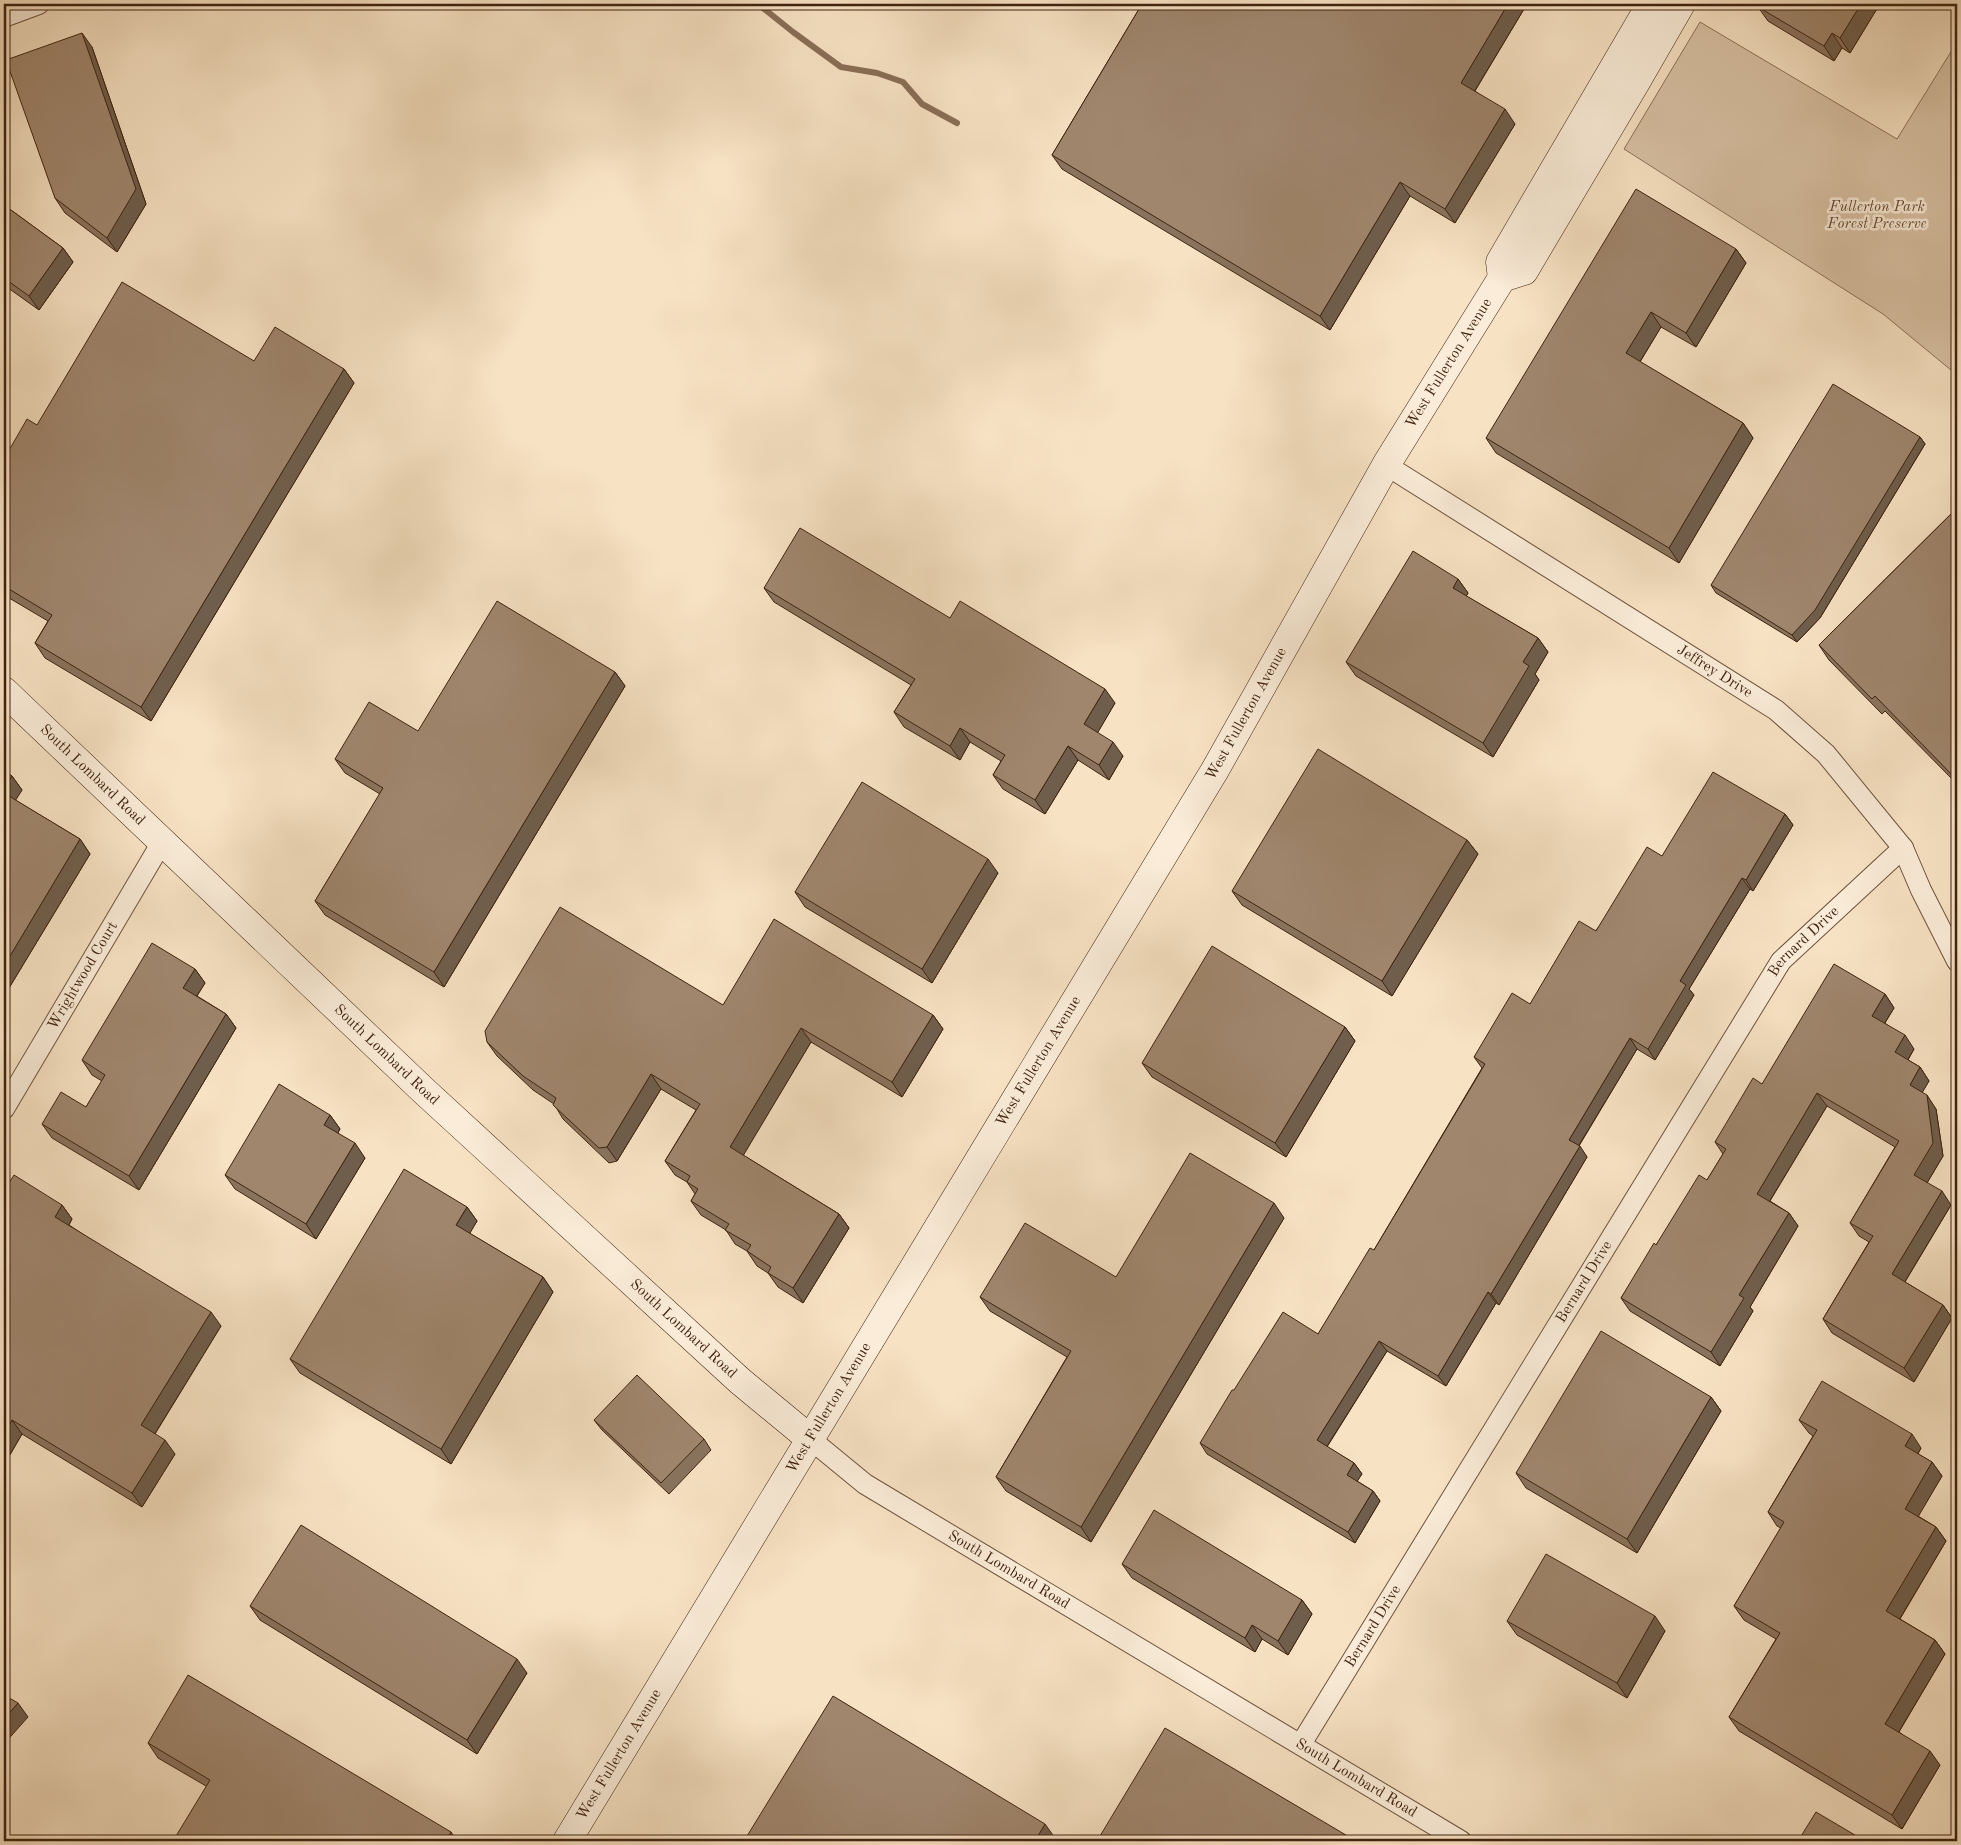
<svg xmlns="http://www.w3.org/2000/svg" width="1961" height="1845" font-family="'Old Standard TT',serif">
	<rect width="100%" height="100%" fill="#f7e2c3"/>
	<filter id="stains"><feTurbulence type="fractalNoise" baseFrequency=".004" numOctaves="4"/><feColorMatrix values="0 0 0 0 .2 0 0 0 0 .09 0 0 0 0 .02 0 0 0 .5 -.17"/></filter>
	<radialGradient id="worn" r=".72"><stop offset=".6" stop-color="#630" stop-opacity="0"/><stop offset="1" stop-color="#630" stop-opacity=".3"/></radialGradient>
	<!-- green -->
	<polygon fill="#d8c2a5" stroke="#8c725a" points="1700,22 1897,139 1957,42 1957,375 1883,314 1624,149"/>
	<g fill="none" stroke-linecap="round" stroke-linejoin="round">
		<!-- stream -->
		<polyline stroke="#896f57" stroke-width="6" points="758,4 793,32 841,67 877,73 903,82 922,104 957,123"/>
		<defs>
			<g id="street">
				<polyline points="4,17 39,4"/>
				<path id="s1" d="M 1386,465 L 1776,710 L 1826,754 L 1903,848 L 1921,890 L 1957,961"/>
				<path id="s2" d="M 4,1109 L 162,842"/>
				<path id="s3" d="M 809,1438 L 865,1484 L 1461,1841"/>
				<path id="s4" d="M 1301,1744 L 1781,961 L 1903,848"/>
			</g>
			<g id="secondary">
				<polyline points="1502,278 1500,262 1651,4"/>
				<path id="s5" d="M 4,691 L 424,1091 L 740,1381 L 809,1438"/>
				<path id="s6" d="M 567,1841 L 1215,770 L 1386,465 L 1502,278 L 1524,271 L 1636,82 L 1681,4"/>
			</g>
		</defs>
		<!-- street casing -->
		<use href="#street" stroke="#6e533d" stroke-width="22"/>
		<!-- secondary casing -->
		<use href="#secondary" stroke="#402310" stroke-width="29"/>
		<!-- street -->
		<use href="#street" stroke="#faecd8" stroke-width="20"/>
		<!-- secondary -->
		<use href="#secondary" stroke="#faecd8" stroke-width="28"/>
	</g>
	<!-- wall -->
	<g fill="#89735e" stroke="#402310">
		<polygon points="1142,4 1527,4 1475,91 1515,124 1455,223 1410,196 1330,330 1062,169 1052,155"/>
		<polygon points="1758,7 1878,7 1850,53 1842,48 1834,61 1768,21"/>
		<polygon points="92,47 146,204 117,252 65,213 55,198"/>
		<polygon points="4,205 63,248 73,262 39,310 4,285"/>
		<polygon points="1736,249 1746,263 1696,347 1661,327 1640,362 1743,423 1753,438 1679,563 1496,453 1486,438"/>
		<polygon points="254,361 344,369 354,383 151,721 45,658 35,643 48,621 4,595 4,459 37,425"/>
		<polygon points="1920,437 1925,444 1820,618 1797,642 1716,593 1711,585"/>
		<polygon points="1957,508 1957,784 1885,711 1882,714 1829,660 1819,645"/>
		<polygon points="1458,579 1468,593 1466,596 1538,638 1548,652 1535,674 1539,680 1493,757 1356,676 1346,662"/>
		<polygon points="764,588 950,618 1115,703 1097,733 1123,756 1109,780 1078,760 1045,814 1003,789 993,775 1001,761 970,742 960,760 904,727 894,712 911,685 774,602"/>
		<polygon points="615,672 625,686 444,987 325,915 315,901 380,794 345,773 335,759 418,731"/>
		<polygon points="4,771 12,776 22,790 15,800 80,839 90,854 9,988 4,985"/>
		<polygon points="1785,814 1793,825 1753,891 1750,889 1689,989 1694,995 1655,1060 1637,1049 1579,1146 1587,1157 1499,1305 1496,1303 1446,1386 1387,1351 1327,1447 1354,1463 1362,1474 1357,1481 1373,1491 1380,1501 1355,1543 1207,1454 1200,1443 1318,1334 1374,1250 1482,1068 1474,1057 1530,1004 1662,856"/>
		<polygon points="1467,840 1478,854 1392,996 1242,905 1232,891"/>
		<polygon points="998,873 932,983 805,907 795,892"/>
		<polygon points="195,969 205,983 197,996 226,1014 236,1028 139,1190 52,1138 42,1124 86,1107 102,1081 92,1075 82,1060"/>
		<polygon points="1885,994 1894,1008 1885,1023 1914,1049 1908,1060 1920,1067 1929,1081 1922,1092 1936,1109 1943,1156 1927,1183 1951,1205 1905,1282 1943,1305 1952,1318 1914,1382 1832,1333 1823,1319 1869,1242 1859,1236 1850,1223 1895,1147 1827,1106 1770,1201 1789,1213 1798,1226 1750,1307 1753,1311 1720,1366 1630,1311 1621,1298 1656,1245 1707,1180 1723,1154 1715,1142 1762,1084"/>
		<polygon points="933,1015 943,1029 902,1097 811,1042 743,1155 839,1214 849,1228 803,1303 778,1287 768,1273 757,1266 747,1251 735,1244 726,1230 701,1215 691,1201 695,1194 687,1182 675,1175 665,1161 696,1110 661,1089 617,1161 609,1163 563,1119 554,1104 533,1090 497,1056 487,1042"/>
		<polygon points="1345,1027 1355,1041 1286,1157 1152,1077 1142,1063"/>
		<polygon points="330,1115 340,1129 338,1133 365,1158 316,1239 235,1189 225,1175"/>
		<polygon points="4,1191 62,1205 72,1219 69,1225 221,1326 155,1434 175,1454 142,1507 22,1434 4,1465"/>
		<polygon points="467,1207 477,1221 469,1233 543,1277 553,1292 451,1464 300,1373 290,1359"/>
		<polygon points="1284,1218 1091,1542 1006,1491 996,1477 1067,1357 990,1311 980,1297 1116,1277"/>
		<polygon points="1711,1397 1721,1411 1637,1553 1526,1488 1516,1473"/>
		<polygon points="594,1420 704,1439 711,1450 669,1494 602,1430"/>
		<polygon points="1799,1420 1921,1448 1918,1454 1932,1462 1942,1476 1918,1516 1936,1527 1946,1541 1900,1619 1935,1640 1945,1654 1899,1732 1940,1765 1902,1829 1739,1731 1729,1717 1776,1639 1744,1620 1734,1606 1781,1528 1777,1526 1768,1512 1813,1436 1809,1433"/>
		<polygon points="1122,1564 1302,1600 1312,1614 1288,1655 1262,1639 1255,1652 1132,1578"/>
		<polygon points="250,1606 527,1673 477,1754 260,1620"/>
		<polygon points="1507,1621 1665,1631 1627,1698 1517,1635"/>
		<polygon points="148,1743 451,1832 206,1786 158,1758"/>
	</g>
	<!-- shaded-wall -->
	<g fill="#6f5e4c" stroke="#402310">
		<polygon points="1508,4 1527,4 1471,97 1461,83"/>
		<polygon points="1861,4 1876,4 1878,7 1850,53 1840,38"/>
		<polygon points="82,33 92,47 146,204 117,252 107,238"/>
		<polygon points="1832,33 1842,48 1834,61 1824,46"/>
		<polygon points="1505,109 1515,124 1455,223 1445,209"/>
		<polygon points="1400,182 1410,196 1330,330 1320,316"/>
		<polygon points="63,248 73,262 39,310 29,296"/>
		<polygon points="1736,249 1746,263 1696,347 1686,333"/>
		<polygon points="1651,312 1661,327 1636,368 1626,353"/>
		<polygon points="4,322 9,329 4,337"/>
		<polygon points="344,369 354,383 151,721 141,707"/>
		<polygon points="1743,423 1753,438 1679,563 1669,548"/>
		<polygon points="1920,437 1925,444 1820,618 1797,642 1792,635"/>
		<polygon points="1458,579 1468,593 1463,602 1453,588"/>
		<polygon points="1538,638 1548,652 1535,674 1539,680 1493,757 1483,743 1523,662"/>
		<polygon points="615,672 625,686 444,987 434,972"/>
		<polygon points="1105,689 1115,703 1094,739 1084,724"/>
		<polygon points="960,728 970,742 960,760 950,746"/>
		<polygon points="1113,742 1123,756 1109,780 1099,765"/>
		<polygon points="1068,746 1078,760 1045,814 1035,800"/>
		<polygon points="12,776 22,790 12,806 4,795 4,789"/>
		<polygon points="1785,814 1793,825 1753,891 1746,880"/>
		<polygon points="80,839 90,854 9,988 4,981 4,966"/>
		<polygon points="1467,840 1478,854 1392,996 1382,981"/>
		<polygon points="988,859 998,873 932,983 922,969"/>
		<polygon points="1742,878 1750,889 1689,989 1694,995 1655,1060 1648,1049 1680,981"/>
		<polygon points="195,969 205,983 193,1002 183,988"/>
		<polygon points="1885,994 1894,1008 1881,1029 1872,1016"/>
		<polygon points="226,1014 236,1028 139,1190 129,1176"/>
		<polygon points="933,1015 943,1029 902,1097 892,1082"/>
		<polygon points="1345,1027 1355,1041 1286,1157 1275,1143"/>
		<polygon points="801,1028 811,1042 740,1161 730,1147"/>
		<polygon points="1905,1035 1914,1049 1904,1066 1895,1052"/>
		<polygon points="1630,1038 1637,1049 1576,1150 1569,1140"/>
		<polygon points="1920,1067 1929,1081 1919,1098 1910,1085"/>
		<polygon points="651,1074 661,1089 617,1161 607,1147"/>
		<polygon points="1817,1093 1827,1106 1766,1207 1757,1194"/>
		<polygon points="1927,1095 1936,1109 1943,1156 1924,1188 1914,1175"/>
		<polygon points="330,1115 340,1129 334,1139 324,1125"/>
		<polygon points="355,1143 365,1158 316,1239 306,1224"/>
		<polygon points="1580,1146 1587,1157 1499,1305 1491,1294"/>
		<polygon points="1942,1191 1951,1205 1901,1288 1892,1274"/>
		<polygon points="1274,1203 1284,1218 1091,1542 1081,1527"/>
		<polygon points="62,1205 72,1219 65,1231 55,1217"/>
		<polygon points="467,1207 477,1221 466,1240 456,1225"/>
		<polygon points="1789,1213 1798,1226 1750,1307 1753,1311 1720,1366 1711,1352 1739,1295"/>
		<polygon points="839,1214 849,1228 803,1303 793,1288"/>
		<polygon points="543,1277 553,1292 451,1464 441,1449"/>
		<polygon points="1488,1292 1496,1303 1446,1386 1438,1376"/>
		<polygon points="1943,1305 1952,1318 1914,1382 1904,1368"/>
		<polygon points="211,1312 221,1326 151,1440 141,1425"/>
		<polygon points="1379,1341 1387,1351 1324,1451 1317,1440"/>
		<polygon points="1711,1397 1721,1411 1637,1553 1627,1539"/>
		<polygon points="12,1420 22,1434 4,1465 4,1434"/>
		<polygon points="1912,1434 1921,1448 1914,1460 1905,1446"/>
		<polygon points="165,1440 175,1454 142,1507 132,1493"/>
		<polygon points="1932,1462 1942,1476 1915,1522 1905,1509"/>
		<polygon points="1354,1463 1362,1474 1354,1486 1347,1475"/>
		<polygon points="1373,1491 1380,1501 1355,1543 1348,1532"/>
		<polygon points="1936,1527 1946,1541 1896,1625 1886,1611"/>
		<polygon points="1302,1600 1312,1614 1288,1655 1278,1641"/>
		<polygon points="1655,1616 1665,1631 1627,1698 1617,1683"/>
		<polygon points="1252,1625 1262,1639 1255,1652 1245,1638"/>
		<polygon points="1935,1640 1945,1654 1895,1738 1885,1724"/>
		<polygon points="517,1659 527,1673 477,1754 467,1740"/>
		<polygon points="18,1703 28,1717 4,1744 4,1719"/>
		<polygon points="1930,1751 1940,1765 1902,1829 1892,1815"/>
		<polygon points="1045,1824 1055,1838 1054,1841 1035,1841"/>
		<polygon points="451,1832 457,1841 446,1841"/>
	</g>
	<!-- building -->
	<g fill="#9f866d" stroke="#402310">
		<polygon points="1142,4 1508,4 1461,83 1505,109 1445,209 1400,182 1320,316 1052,155"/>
		<polygon points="1760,4 1861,4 1840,38 1832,33 1824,46 1758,7"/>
		<polygon points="82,33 136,189 107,238 55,198 6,60"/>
		<polygon points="1636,189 1736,249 1686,333 1651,312 1626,353 1743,423 1669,548 1486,438"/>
		<polygon points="4,205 63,248 29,296 4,278"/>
		<polygon points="122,282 254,361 275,327 344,369 141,707 35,643 52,615 4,586 4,459 27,419 37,425"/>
		<polygon points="1833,384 1920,437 1815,610 1792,635 1711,585"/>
		<polygon points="1957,508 1957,780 1875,696 1872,699 1819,645"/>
		<polygon points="800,528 950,618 960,601 1105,689 1084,724 1113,742 1099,765 1068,746 1035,800 993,775 1005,755 960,728 950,746 894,712 915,679 764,588"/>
		<polygon points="1413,551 1458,579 1453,588 1538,638 1523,662 1529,666 1483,743 1346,662"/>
		<polygon points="497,601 615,672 434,972 315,901 383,788 335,759 369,702 418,731"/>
		<polygon points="1318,749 1467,840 1382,981 1232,891"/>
		<polygon points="4,771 12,776 4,789"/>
		<polygon points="1713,772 1785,814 1746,880 1742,878 1680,981 1686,985 1648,1049 1630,1038 1569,1140 1580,1146 1491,1294 1488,1292 1438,1376 1379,1341 1317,1440 1354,1463 1347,1475 1373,1491 1348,1532 1200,1443 1232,1390 1234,1390 1283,1312 1318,1334 1370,1248 1374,1250 1485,1064 1474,1057 1512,993 1530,1004 1579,921 1596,931 1647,847 1662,856"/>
		<polygon points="862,782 988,859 922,969 795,892"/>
		<polygon points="4,793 80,839 4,966"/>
		<polygon points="560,907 723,1005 774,919 933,1015 892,1082 801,1028 730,1147 839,1214 793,1288 768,1273 771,1267 747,1251 751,1245 725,1230 729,1224 691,1201 698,1189 687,1182 690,1176 665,1161 700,1104 651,1074 607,1147 599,1148 553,1105 556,1098 523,1076 487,1042 485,1031"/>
		<polygon points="152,943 195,969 183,988 226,1014 129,1176 42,1124 61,1092 86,1107 105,1075 82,1060"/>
		<polygon points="1212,946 1345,1027 1275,1143 1142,1063"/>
		<polygon points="1834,964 1885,994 1872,1016 1905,1035 1895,1052 1920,1067 1910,1085 1927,1095 1933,1143 1914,1175 1942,1191 1892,1274 1943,1305 1904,1368 1823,1319 1873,1236 1850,1223 1899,1141 1817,1093 1757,1194 1789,1213 1739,1295 1744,1298 1711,1352 1621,1298 1654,1243 1656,1245 1699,1175 1707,1180 1726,1149 1715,1142 1753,1078 1762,1084"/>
		<polygon points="279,1084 330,1115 324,1125 355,1143 306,1224 225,1175"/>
		<polygon points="1190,1153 1274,1203 1081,1527 996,1477 1071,1351 980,1297 1025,1223 1116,1277"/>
		<polygon points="404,1169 467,1207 456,1225 543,1277 441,1449 290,1359"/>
		<polygon points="14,1175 62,1205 55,1217 211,1312 141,1425 165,1440 132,1493 12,1420 4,1434 4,1191"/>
		<polygon points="1601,1331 1711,1397 1627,1539 1516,1473"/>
		<polygon points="637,1375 704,1439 661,1483 594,1420"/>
		<polygon points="1822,1381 1912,1434 1905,1446 1932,1462 1905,1509 1936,1527 1886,1611 1935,1640 1885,1724 1930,1751 1892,1815 1729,1717 1780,1633 1734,1606 1784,1522 1768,1512 1817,1430 1799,1420"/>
		<polygon points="1154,1510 1302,1600 1278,1641 1252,1625 1245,1638 1122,1564"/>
		<polygon points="301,1525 517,1659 467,1740 250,1606"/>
		<polygon points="1546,1554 1655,1616 1617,1683 1507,1621"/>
		<polygon points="188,1675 451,1832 446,1841 173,1841 210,1780 148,1743"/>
		<polygon points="4,1695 18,1703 4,1719"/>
		<polygon points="833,1696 1045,1824 1035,1841 744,1841"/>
		<polygon points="1165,1728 1356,1841 1097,1841"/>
		<polygon points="1816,1812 1865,1841 1798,1841"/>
	</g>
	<g text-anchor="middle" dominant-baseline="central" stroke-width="5" stroke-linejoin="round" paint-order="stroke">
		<!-- park labels -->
		<g font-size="15" font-style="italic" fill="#664b35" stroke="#faecd8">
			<text x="1877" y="207">Fullerton Park<tspan x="1877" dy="17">Forest Preserve</tspan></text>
		</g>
		<!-- street labels -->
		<g font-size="15" fill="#402310" stroke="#faecd8">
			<text stroke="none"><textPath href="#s6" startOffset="1721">West Fullerton Avenue</textPath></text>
			<text stroke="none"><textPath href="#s1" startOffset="388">Jeffrey Drive</textPath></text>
			<text stroke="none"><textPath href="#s6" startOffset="1316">West Fullerton Avenue</textPath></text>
			<text stroke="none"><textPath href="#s5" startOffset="122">South Lombard Road</textPath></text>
			<text stroke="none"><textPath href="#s4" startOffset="948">Bernard Drive</textPath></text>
			<text stroke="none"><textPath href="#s2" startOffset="155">Wrightwood Court</textPath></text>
			<text stroke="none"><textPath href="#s5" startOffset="528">South Lombard Road</textPath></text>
			<text stroke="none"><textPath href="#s6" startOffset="911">West Fullerton Avenue</textPath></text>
			<text stroke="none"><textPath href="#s4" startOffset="542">Bernard Drive</textPath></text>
			<text stroke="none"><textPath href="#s5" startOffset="932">South Lombard Road</textPath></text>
			<text stroke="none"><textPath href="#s6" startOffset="506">West Fullerton Avenue</textPath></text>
			<text stroke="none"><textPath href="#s3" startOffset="240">South Lombard Road</textPath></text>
			<text stroke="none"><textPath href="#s4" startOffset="138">Bernard Drive</textPath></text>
			<text stroke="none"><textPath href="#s6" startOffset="101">West Fullerton Avenue</textPath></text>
			<text stroke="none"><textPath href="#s3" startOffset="645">South Lombard Road</textPath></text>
		</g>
	</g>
	<!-- margin -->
	<rect width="1961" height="1845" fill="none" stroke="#f7e2c3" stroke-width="20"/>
	<rect x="5" y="5" width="1951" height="1835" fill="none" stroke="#402310" stroke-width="2.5"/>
	<rect x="10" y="10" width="1941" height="1825" fill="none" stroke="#402310"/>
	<rect width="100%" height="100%" filter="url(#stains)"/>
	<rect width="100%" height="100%" fill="url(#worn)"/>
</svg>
